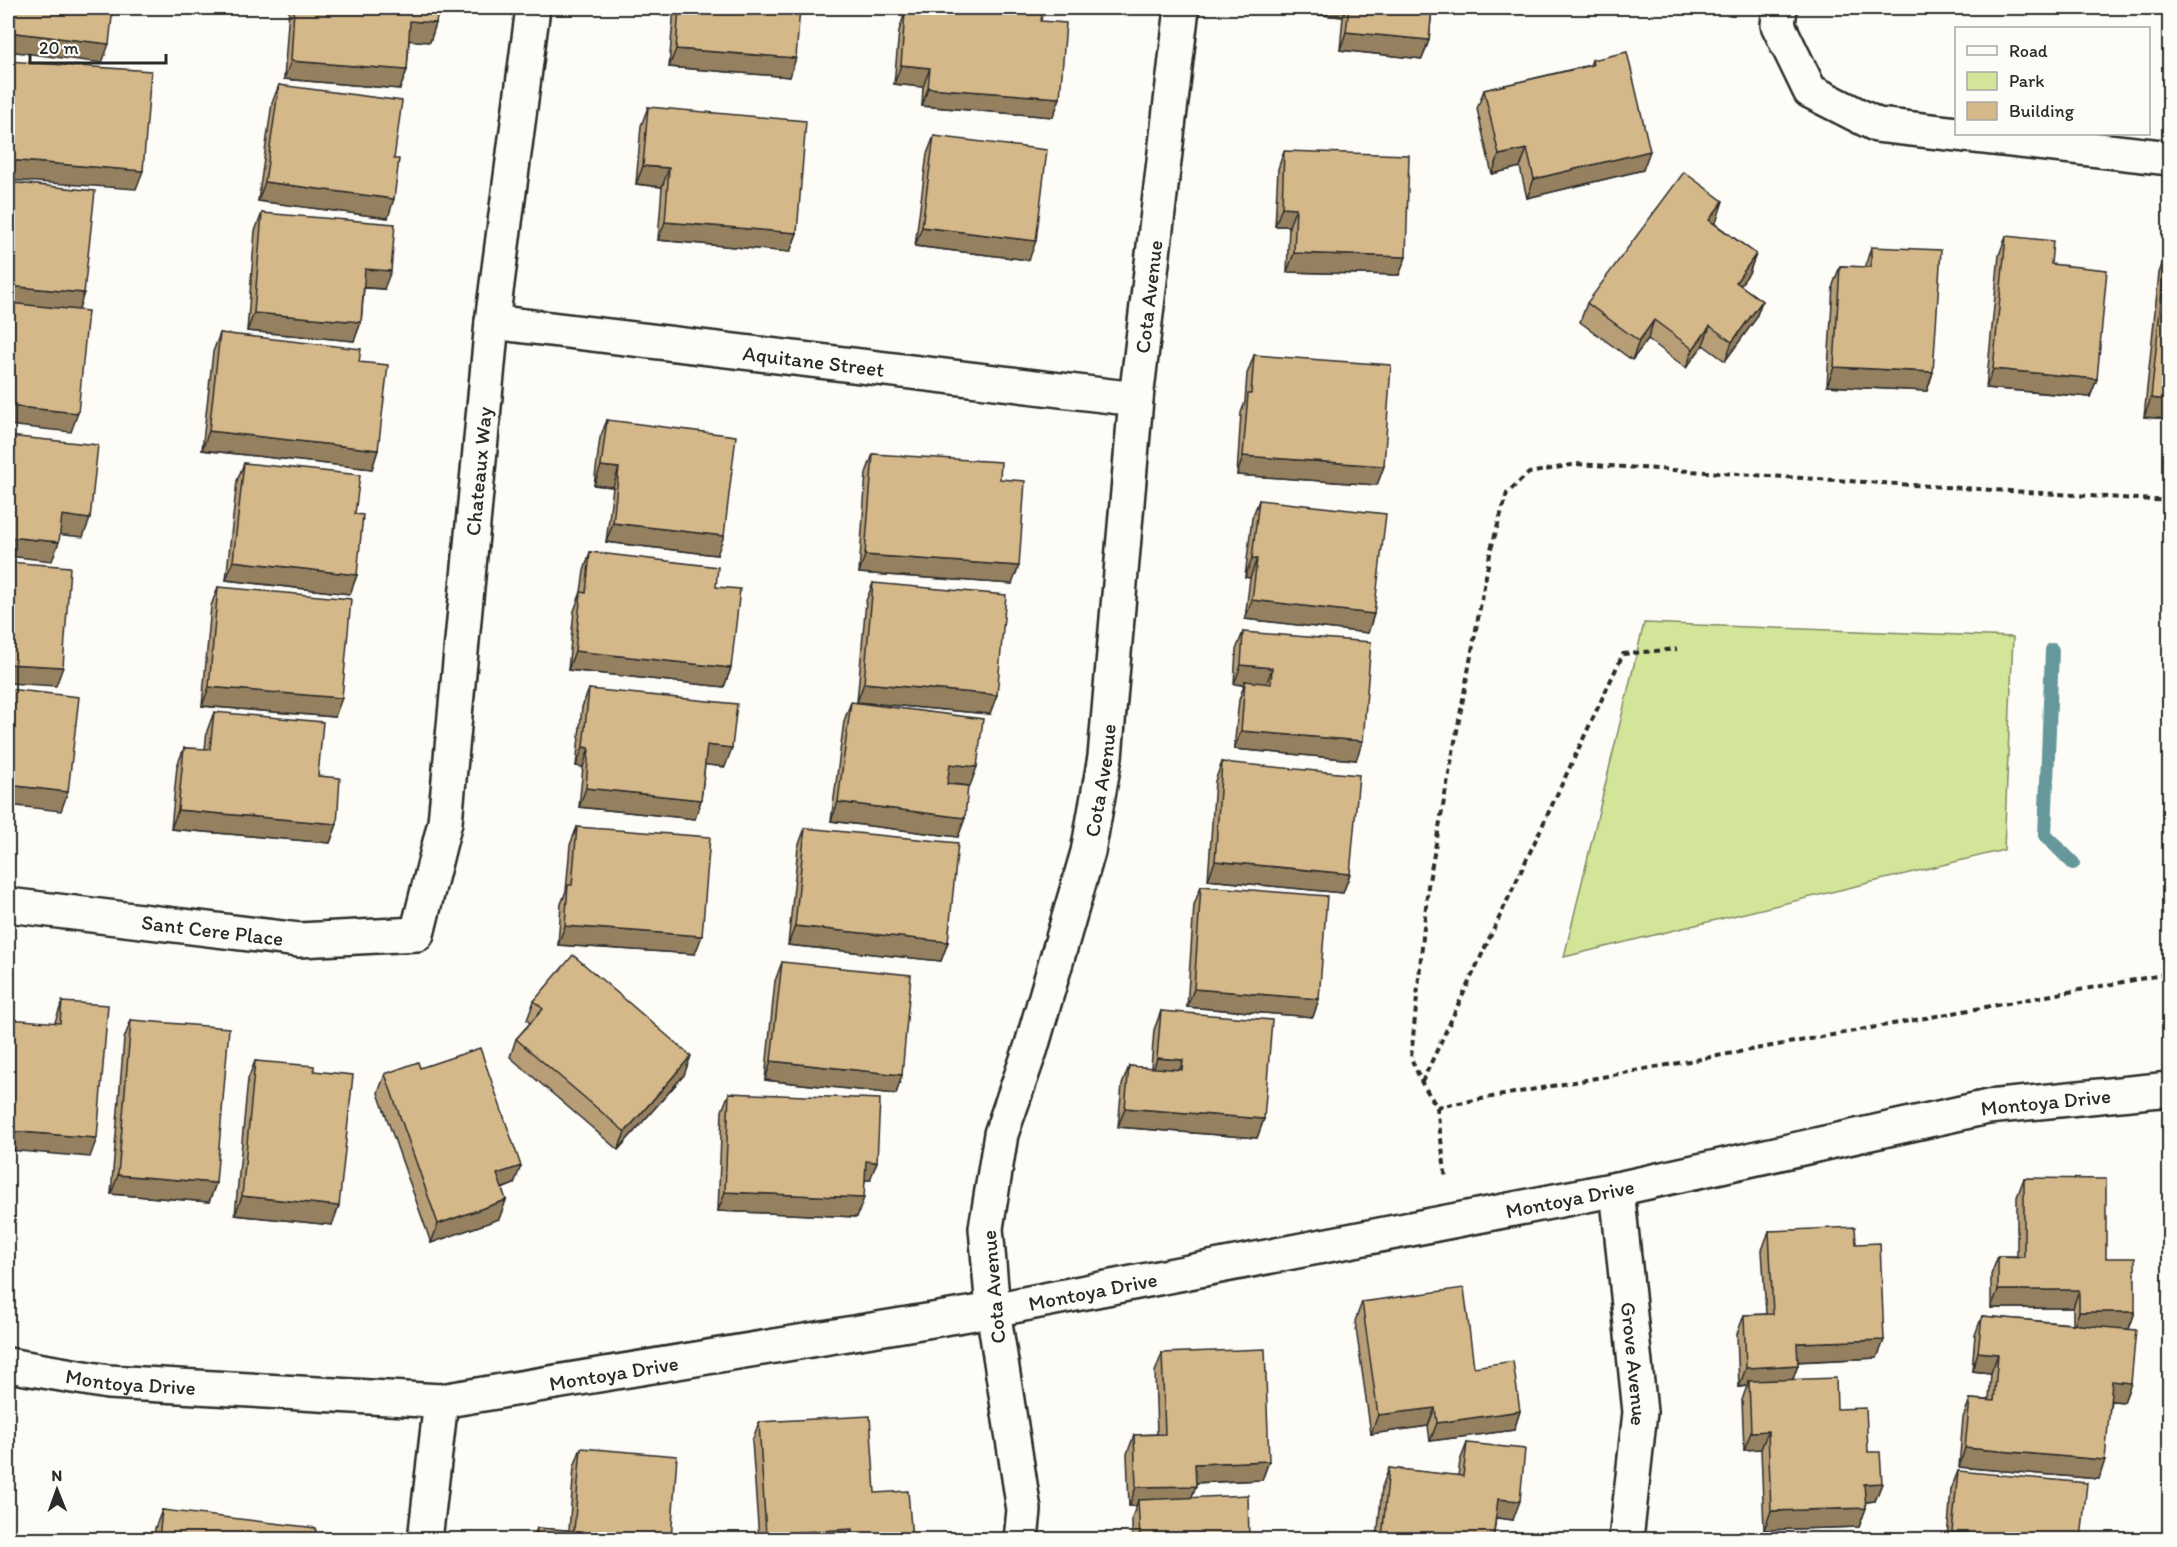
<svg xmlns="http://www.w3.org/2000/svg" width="2177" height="1547" font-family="Itim,sans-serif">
	<rect width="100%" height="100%" fill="#fdfcf7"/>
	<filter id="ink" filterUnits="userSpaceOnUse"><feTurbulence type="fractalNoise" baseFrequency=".0167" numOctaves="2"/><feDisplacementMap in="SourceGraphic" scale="12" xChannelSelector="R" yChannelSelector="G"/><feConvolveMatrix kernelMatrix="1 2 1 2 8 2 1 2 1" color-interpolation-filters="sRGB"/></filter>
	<g filter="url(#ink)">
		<!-- green -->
		<polygon fill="#d3e599" stroke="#7f8862" stroke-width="1.5" points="1644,623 2013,637 2004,850 1564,957"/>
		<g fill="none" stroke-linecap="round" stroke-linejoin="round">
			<!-- stream -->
			<polyline stroke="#66989b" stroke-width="14" points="2052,650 2045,835 2073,863"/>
			<defs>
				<g id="minor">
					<polyline points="1780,8 1778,25 1810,91 1877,125 2170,158"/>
					<path id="s1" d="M 492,322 L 1136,399"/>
					<path id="s2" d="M 8,905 L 299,940 L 417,934 L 445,822 L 492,322 L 533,8"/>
					<path id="s3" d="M 1617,1189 L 1640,1412 L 1626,1540"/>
					<polyline points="425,1540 441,1401"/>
					<path id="s4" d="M 1021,1540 L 1024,1510 L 993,1310 L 986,1228 L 1001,1134 L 1031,1048 L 1088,852 L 1105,757 L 1136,399 L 1182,8"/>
				</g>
				<g id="tertiary">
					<path id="s5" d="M 8,1365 L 108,1382 L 441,1401 L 993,1310 L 1617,1189 L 1988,1107 L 2170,1089"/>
				</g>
			</defs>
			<!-- minor casing -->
			<use href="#minor" stroke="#2b2b2b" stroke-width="38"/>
			<!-- tertiary casing -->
			<use href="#tertiary" stroke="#2b2b2b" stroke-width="38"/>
			<!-- path -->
			<g stroke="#2b2b2b" stroke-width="4" stroke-dasharray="6 4.5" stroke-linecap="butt">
				<polyline points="2170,501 1577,464 1529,473 1507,493 1491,549 1428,886 1411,1058 1422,1083 1437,1107 2167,974 2170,965"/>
				<polyline points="1422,1082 1623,654 1677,649"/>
				<polyline points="1437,1107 1446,1180"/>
			</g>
			<!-- minor -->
			<use href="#minor" stroke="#fdfcf7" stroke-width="33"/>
			<!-- tertiary -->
			<use href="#tertiary" stroke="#fdfcf7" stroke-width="33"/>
		</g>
		<!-- wall -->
		<g fill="#b79e77" stroke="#2b2b2b" stroke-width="1.5">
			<polygon points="289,8 438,8 436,23 430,42 409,40 407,70 400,89 284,79"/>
			<polygon points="674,8 800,8 790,77 669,67"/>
			<polygon points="922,8 1043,8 1041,21 1060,98 1053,117 922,106 923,87 894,84 899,31 905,12 922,13"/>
			<polygon points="1301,8 1432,8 1429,40 1422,59 1340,50 1343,17 1301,13"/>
			<polygon points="1592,60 1643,170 1527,198 1520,167 1492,174 1477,109 1484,90 1590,65"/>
			<polygon points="279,85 394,159 388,218 258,201 272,103"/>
			<polygon points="648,107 797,233 790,252 658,240 662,187 636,184 641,126"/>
			<polygon points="934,136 1029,260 915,246 927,154"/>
			<polygon points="1284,151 1406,257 1399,275 1287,272 1289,226 1275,226 1278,169"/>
			<polygon points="262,213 384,289 364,288 361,322 354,341 247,331 255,231"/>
			<polygon points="1717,220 1714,223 1756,254 1749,273 1740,285 1762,301 1755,320 1725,361 1703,345 1686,368 1648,339 1632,360 1580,322 1587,303"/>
			<polygon points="2006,236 2051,264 2097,379 2090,397 1986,388 1999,255"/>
			<polygon points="1871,247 1933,372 1927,391 1827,386 1833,285 1840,266 1865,267"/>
			<polygon points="2166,254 2169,419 2144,417 2159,273"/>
			<polygon points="220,333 359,362 378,450 372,469 202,450 213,352"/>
			<polygon points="1254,355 1384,466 1377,485 1237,475 1241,413 1245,402 1247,374"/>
			<polygon points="607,420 717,555 606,542 613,487 594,485 600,438"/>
			<polygon points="873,454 1000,479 1012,584 859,573 866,473"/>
			<polygon points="244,463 355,514 357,575 350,594 226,580 237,481"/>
			<polygon points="1259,500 1374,614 1368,633 1245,619 1250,578 1245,577 1252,518"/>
			<polygon points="590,552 716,587 731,668 724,687 568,670 574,611 581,592 584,571"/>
			<polygon points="873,583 990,714 857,702 866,601"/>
			<polygon points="218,587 335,717 202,706 211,606"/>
			<polygon points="1243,632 1356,760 1234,749 1239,700 1244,685 1234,684 1236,650"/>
			<polygon points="589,689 725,767 705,764 701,800 695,819 579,807 583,767 576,766 582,707"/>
			<polygon points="851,702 970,786 948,783 965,818 958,837 831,821 844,721"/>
			<polygon points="214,712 337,824 330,843 171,829 177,766 184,748 205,749 207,731"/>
			<polygon points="1222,762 1350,874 1343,893 1208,880 1215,781"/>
			<polygon points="577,827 695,954 558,945 561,904 566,891 570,845"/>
			<polygon points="805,828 948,942 941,961 788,945 798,847"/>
			<polygon points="1201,886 1319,999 1313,1017 1187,1007 1194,905"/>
			<polygon points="782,962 902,1075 896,1094 765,1080 775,981"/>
			<polygon points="534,1001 684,1075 618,1150 510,1057 516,1039 530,1023 527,1020"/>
			<polygon points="62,1002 90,1157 55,1022"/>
			<polygon points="1161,1011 1264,1119 1257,1138 1118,1127 1122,1085 1129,1066 1151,1068 1154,1030"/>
			<polygon points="131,1020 216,1183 209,1202 111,1194 124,1039"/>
			<polygon points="255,1061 314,1071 332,1225 235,1215 248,1079"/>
			<polygon points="420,1068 514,1184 502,1189 506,1200 499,1219 431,1243 378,1093 385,1074"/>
			<polygon points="729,1093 870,1180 865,1180 857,1217 718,1211 722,1111"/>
			<polygon points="2024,1178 2106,1258 2135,1312 2129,1329 2131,1383 2124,1402 2111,1401 2099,1479 1959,1467 1963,1418 1970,1399 1989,1400 1991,1373 1972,1371 1975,1335 1982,1316 2073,1324 2073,1308 1991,1308 1991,1275 1998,1256 2017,1256 2017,1197"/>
			<polygon points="1769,1231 1856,1244 1884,1340 1877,1358 1797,1362 1798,1365 1793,1379 1837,1409 1868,1452 1882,1483 1875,1501 1865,1502 1866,1508 1859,1527 1764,1530 1761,1449 1744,1450 1742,1400 1747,1386 1739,1387 1737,1334 1744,1315 1766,1314 1762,1250"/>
			<polygon points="1362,1302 1474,1367 1520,1411 1514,1430 1430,1441 1428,1426 1371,1434 1355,1321"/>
			<polygon points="1162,1353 1269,1461 1262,1480 1196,1483 1192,1497 1249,1539 1132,1539 1132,1518 1136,1506 1129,1506 1127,1454 1134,1435 1157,1434 1155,1372"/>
			<polygon points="759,1422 875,1493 912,1539 759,1539 752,1441"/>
			<polygon points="1467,1443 1513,1520 1496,1518 1493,1539 1377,1539 1382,1487 1389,1468 1458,1476 1460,1461"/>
			<polygon points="581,1448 671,1539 533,1539 537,1528 569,1530 574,1467"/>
			<polygon points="1958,1471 2081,1539 1947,1539 1951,1489"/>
			<polygon points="162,1510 315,1539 154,1539 155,1528"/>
		</g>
		<!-- shaded-wall -->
		<g fill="#958161" stroke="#2b2b2b" stroke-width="1.5">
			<polygon points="1303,8 1346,8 1343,17 1301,13"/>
			<polygon points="410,21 436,23 430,42 404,40"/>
			<polygon points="8,32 109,44 102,63 8,51"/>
			<polygon points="1346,32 1429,40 1422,59 1340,50"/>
			<polygon points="676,49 796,58 790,77 669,67"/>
			<polygon points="291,61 407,70 400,89 284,79"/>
			<polygon points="901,65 930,68 923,87 894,84"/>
			<polygon points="928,88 1060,98 1053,117 922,106"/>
			<polygon points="1527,149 1520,167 1492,174 1499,155"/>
			<polygon points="1650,151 1643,170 1527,198 1534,179"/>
			<polygon points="8,160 143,171 136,189 8,180"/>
			<polygon points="643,166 669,168 662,187 636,184"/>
			<polygon points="265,182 394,199 388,218 258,201"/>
			<polygon points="1723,201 1717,220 1702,239 1709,220"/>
			<polygon points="1282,207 1296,208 1289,226 1275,226"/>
			<polygon points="665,222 797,233 790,252 658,240"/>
			<polygon points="922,227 1036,241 1029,260 915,246"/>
			<polygon points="1294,253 1406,257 1399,275 1287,272"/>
			<polygon points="1756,254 1749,273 1729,301 1736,282"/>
			<polygon points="365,269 391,271 384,289 358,287"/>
			<polygon points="8,286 84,293 78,312 8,305"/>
			<polygon points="1762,301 1755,320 1725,361 1732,342"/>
			<polygon points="254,313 361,322 354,341 247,331"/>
			<polygon points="1654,320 1648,339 1632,360 1639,341"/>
			<polygon points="1710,326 1703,345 1686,368 1693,349"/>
			<polygon points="1834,367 1933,372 1927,391 1827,386"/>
			<polygon points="1993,369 2097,379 2090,397 1986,388"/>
			<polygon points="2151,398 2169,400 2169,419 2144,417"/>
			<polygon points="8,406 78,413 71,432 8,425"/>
			<polygon points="209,431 378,450 372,469 202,450"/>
			<polygon points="1243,456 1384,466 1377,485 1237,475"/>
			<polygon points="601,466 619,468 613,487 594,485"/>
			<polygon points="62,515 90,519 83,537 55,534"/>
			<polygon points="613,523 724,536 717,555 606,542"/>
			<polygon points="8,537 59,542 52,561 8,556"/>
			<polygon points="865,555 1019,566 1012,584 859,573"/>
			<polygon points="1252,558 1257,559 1250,578 1245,577"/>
			<polygon points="233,561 357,575 350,594 226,580"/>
			<polygon points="1252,600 1374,614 1368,633 1245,619"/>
			<polygon points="575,651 731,668 724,687 568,670"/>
			<polygon points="8,664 63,667 56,686 8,683"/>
			<polygon points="1241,665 1272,668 1266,686 1245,681 1244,685 1234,684"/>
			<polygon points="864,683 997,695 990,714 857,702"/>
			<polygon points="209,687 342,698 335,717 202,706"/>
			<polygon points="1241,731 1363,741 1356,760 1234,749"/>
			<polygon points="707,745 732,748 725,767 700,764"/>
			<polygon points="583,747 589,748 583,767 576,766"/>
			<polygon points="950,764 977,767 970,786 944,783"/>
			<polygon points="8,785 68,792 61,811 8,805"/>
			<polygon points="586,788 701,800 695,819 579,807"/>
			<polygon points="838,802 965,818 958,837 831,821"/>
			<polygon points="178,810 337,824 330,843 171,829"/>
			<polygon points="1215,861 1350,874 1343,893 1208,880"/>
			<polygon points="565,926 702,936 695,954 558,945"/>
			<polygon points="795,926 948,942 941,961 788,945"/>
			<polygon points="1194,989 1319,999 1313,1017 1187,1007"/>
			<polygon points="691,1056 684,1075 618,1150 625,1132"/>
			<polygon points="1157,1058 1183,1060 1177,1078 1151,1077"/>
			<polygon points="771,1061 902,1075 896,1094 765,1080"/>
			<polygon points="1125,1108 1264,1119 1257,1138 1118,1127"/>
			<polygon points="8,1131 97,1138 90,1157 8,1150"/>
			<polygon points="866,1161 877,1162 870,1180 859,1180"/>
			<polygon points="521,1166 514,1184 490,1193 497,1174"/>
			<polygon points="118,1175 216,1183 209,1202 111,1194"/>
			<polygon points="725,1192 864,1198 857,1217 718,1211"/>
			<polygon points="242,1196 339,1206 332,1225 235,1215"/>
			<polygon points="506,1200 499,1219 431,1243 438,1224"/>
			<polygon points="1998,1290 2079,1290 2073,1308 1991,1308"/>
			<polygon points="2079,1312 2135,1312 2128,1331 2072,1331"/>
			<polygon points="1884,1340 1877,1358 1790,1362 1797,1343"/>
			<polygon points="1978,1352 1998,1354 1991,1373 1972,1371"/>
			<polygon points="1798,1365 1791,1384 1749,1381 1747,1386 1739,1387 1746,1368"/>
			<polygon points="2112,1381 2131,1383 2124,1402 2105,1400"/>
			<polygon points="1435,1408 1428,1426 1371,1434 1378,1415"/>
			<polygon points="1520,1411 1514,1430 1430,1441 1437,1423"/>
			<polygon points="1768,1431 1761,1449 1744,1450 1751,1432"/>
			<polygon points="1965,1448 2105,1460 2099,1479 1959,1467"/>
			<polygon points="1269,1461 1262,1480 1188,1483 1195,1464"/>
			<polygon points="1882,1483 1875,1501 1858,1503 1864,1484"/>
			<polygon points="1196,1486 1189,1504 1138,1500 1136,1506 1129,1506 1136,1487"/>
			<polygon points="1498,1499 1520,1501 1513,1520 1491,1517"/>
			<polygon points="1866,1508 1859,1527 1764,1530 1771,1511"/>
			<polygon points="852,1529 848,1539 764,1539 766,1534"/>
			<polygon points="1952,1532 1973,1534 1971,1539 1950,1539"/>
		</g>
		<!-- building -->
		<g fill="#d5b88a" stroke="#2b2b2b" stroke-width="1.5">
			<polygon points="8,8 113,8 109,44 8,32"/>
			<polygon points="294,8 438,8 436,23 410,21 407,70 291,61"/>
			<polygon points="679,8 800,8 796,58 676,49"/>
			<polygon points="928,8 1043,8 1041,21 1066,23 1060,98 928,88 930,68 901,65 905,12 927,13"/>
			<polygon points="1349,8 1432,8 1429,40 1346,32"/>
			<polygon points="1627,52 1650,151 1534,179 1527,149 1499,155 1484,90 1593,65 1592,60"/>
			<polygon points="8,61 151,71 143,171 8,160"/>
			<polygon points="279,85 402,101 394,159 399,159 394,199 265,182"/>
			<polygon points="648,107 806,121 797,233 665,222 669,168 643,166"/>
			<polygon points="934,136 1047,150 1036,241 922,227"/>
			<polygon points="1284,151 1409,155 1406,257 1294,253 1296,208 1282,207"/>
			<polygon points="1684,172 1723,201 1709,220 1756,254 1736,282 1762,301 1732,342 1710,326 1693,349 1654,320 1639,341 1587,303"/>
			<polygon points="8,182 95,191 84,293 8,286"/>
			<polygon points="262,213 395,224 391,271 365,269 361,322 254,313"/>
			<polygon points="2006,236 2053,241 2051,264 2107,270 2097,379 1993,369"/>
			<polygon points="1871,247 1941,250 1933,372 1834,367 1840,266 1871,267"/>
			<polygon points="2166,254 2169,254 2169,400 2151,398"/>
			<polygon points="8,303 88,311 78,413 8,406"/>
			<polygon points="220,333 361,349 359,362 388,365 378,450 209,431"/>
			<polygon points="1254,355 1391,365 1384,466 1243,456 1248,394 1251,394"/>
			<polygon points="607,420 736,436 724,536 613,523 619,468 601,466"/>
			<polygon points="8,436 98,445 90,519 62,515 59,542 8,537"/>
			<polygon points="873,454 1001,462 1000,479 1025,481 1019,566 865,555"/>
			<polygon points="244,463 360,475 355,514 363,515 357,575 233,561"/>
			<polygon points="1259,500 1386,514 1374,614 1252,600 1257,559 1252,558"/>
			<polygon points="590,552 718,567 716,587 740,589 731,668 575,651 581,592 586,593"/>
			<polygon points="8,562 70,567 63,667 8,664"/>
			<polygon points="873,583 1006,595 997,695 864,683"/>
			<polygon points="218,587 351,599 342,698 209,687"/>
			<polygon points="1243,632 1371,642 1363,741 1241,731 1245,681 1271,684 1272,668 1241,665"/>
			<polygon points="8,689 79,697 68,792 8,785"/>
			<polygon points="589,689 737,704 732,748 707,745 701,800 586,788 589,748 583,747"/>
			<polygon points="851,702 983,719 977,767 950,764 947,784 968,786 965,818 838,802"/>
			<polygon points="214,712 323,722 318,776 340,778 337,824 178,810 184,748 210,749"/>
			<polygon points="1222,762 1359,775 1350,874 1215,861"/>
			<polygon points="577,827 710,837 702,936 565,926 568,885 572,885"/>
			<polygon points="805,828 958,843 948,942 795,926"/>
			<polygon points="1201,886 1327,896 1319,999 1194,989"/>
			<polygon points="573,955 691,1056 625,1132 516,1039 543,1009 534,1001"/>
			<polygon points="782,962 911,975 902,1075 771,1061"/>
			<polygon points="62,1002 108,1005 97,1138 8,1131 8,1019 60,1023"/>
			<polygon points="1161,1011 1272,1020 1264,1119 1125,1108 1129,1066 1182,1070 1183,1060 1157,1058"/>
			<polygon points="131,1020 229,1028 216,1183 118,1175"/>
			<polygon points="480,1048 521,1166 497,1174 506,1200 438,1224 385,1074 418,1062 420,1068"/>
			<polygon points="255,1061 314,1066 314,1071 353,1075 339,1206 242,1196"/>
			<polygon points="729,1093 880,1099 877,1162 866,1161 864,1198 725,1192"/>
			<polygon points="2024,1178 2106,1179 2106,1258 2135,1258 2135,1312 2079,1312 2079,1290 1998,1290 1998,1256 2024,1257"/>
			<polygon points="1855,1227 1856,1244 1880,1243 1884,1340 1797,1343 1798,1365 1746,1368 1744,1315 1773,1314 1769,1231"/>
			<polygon points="1464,1288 1474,1367 1513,1361 1520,1411 1437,1423 1435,1408 1378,1415 1362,1302"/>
			<polygon points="1982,1316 2136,1330 2131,1383 2112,1381 2105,1460 1965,1448 1970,1399 1994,1401 1998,1354 1978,1352"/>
			<polygon points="1265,1349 1269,1461 1195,1464 1196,1486 1136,1487 1134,1435 1165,1434 1162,1353"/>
			<polygon points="1836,1378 1837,1409 1866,1408 1868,1452 1880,1452 1882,1483 1864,1484 1866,1508 1771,1511 1768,1431 1751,1432 1749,1381"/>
			<polygon points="870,1416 875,1493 908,1491 912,1539 852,1539 852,1529 766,1534 759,1422"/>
			<polygon points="1467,1443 1525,1449 1520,1501 1498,1499 1493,1539 1382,1539 1389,1468 1463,1476"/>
			<polygon points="581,1448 677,1456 671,1539 536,1539 537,1528 574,1531"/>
			<polygon points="1958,1471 2087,1483 2081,1539 1972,1539 1973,1534 1952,1532"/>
			<polygon points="1248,1495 1249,1539 1140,1539 1138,1500"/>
			<polygon points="162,1510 316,1528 315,1539 159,1539"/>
		</g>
	</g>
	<g text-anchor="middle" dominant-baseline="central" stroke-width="5" stroke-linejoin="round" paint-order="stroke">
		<!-- street labels -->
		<g font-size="21" fill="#2b2b2b" stroke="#fdfcf7">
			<text stroke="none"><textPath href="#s4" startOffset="1264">Cota Avenue</textPath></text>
			<text stroke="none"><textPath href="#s1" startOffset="324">Aquitane Street</textPath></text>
			<text stroke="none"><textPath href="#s2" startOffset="879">Chateaux Way</textPath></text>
			<text stroke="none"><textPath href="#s4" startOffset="778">Cota Avenue</textPath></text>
			<text stroke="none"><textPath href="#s2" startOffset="206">Sant Cere Place</textPath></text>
			<text stroke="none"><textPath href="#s5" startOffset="2068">Montoya Drive</textPath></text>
			<text stroke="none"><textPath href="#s5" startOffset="1582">Montoya Drive</textPath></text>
			<text transform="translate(993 1287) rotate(-95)">Cota Avenue</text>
			<text stroke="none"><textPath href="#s5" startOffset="1096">Montoya Drive</textPath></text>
			<text stroke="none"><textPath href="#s3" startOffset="176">Grove Avenue</textPath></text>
			<text stroke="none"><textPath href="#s5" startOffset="610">Montoya Drive</textPath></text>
			<text stroke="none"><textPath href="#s5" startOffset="124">Montoya Drive</textPath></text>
		</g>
	</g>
	<!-- margin -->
	<rect width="2177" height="1547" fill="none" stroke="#fdfcf7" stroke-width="30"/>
	<rect x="15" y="15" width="2147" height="1517" fill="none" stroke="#2b2b2b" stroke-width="2" filter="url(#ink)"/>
	<!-- legend -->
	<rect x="1955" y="27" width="195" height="108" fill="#fdfcf7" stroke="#a9a8a5" stroke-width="1.5"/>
	<rect x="1967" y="46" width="30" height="9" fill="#fdfcf7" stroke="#a9a8a5" stroke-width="1.5"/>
	<text x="2009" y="57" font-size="18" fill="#2b2b2b">Road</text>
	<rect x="1967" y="72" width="30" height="18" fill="#d3e599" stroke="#a9a8a5" stroke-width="1.5"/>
	<text x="2009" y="87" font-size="18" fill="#2b2b2b">Park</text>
	<rect x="1967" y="102" width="30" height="18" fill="#d5b88a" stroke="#a9a8a5" stroke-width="1.5"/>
	<text x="2009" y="117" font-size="18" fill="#2b2b2b">Building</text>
	<!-- north arrow -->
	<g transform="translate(57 1490) rotate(359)" stroke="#fdfcf7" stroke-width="4.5" paint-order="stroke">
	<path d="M0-4.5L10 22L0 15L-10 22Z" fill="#2b2b2b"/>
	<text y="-9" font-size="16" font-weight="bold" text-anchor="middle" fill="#2b2b2b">N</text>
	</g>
	<!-- scale -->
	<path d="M30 54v9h136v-9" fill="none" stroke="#2b2b2b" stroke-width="3"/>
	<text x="39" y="54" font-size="18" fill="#2b2b2b" stroke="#fdfcf7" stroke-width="4.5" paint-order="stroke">20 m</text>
</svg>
